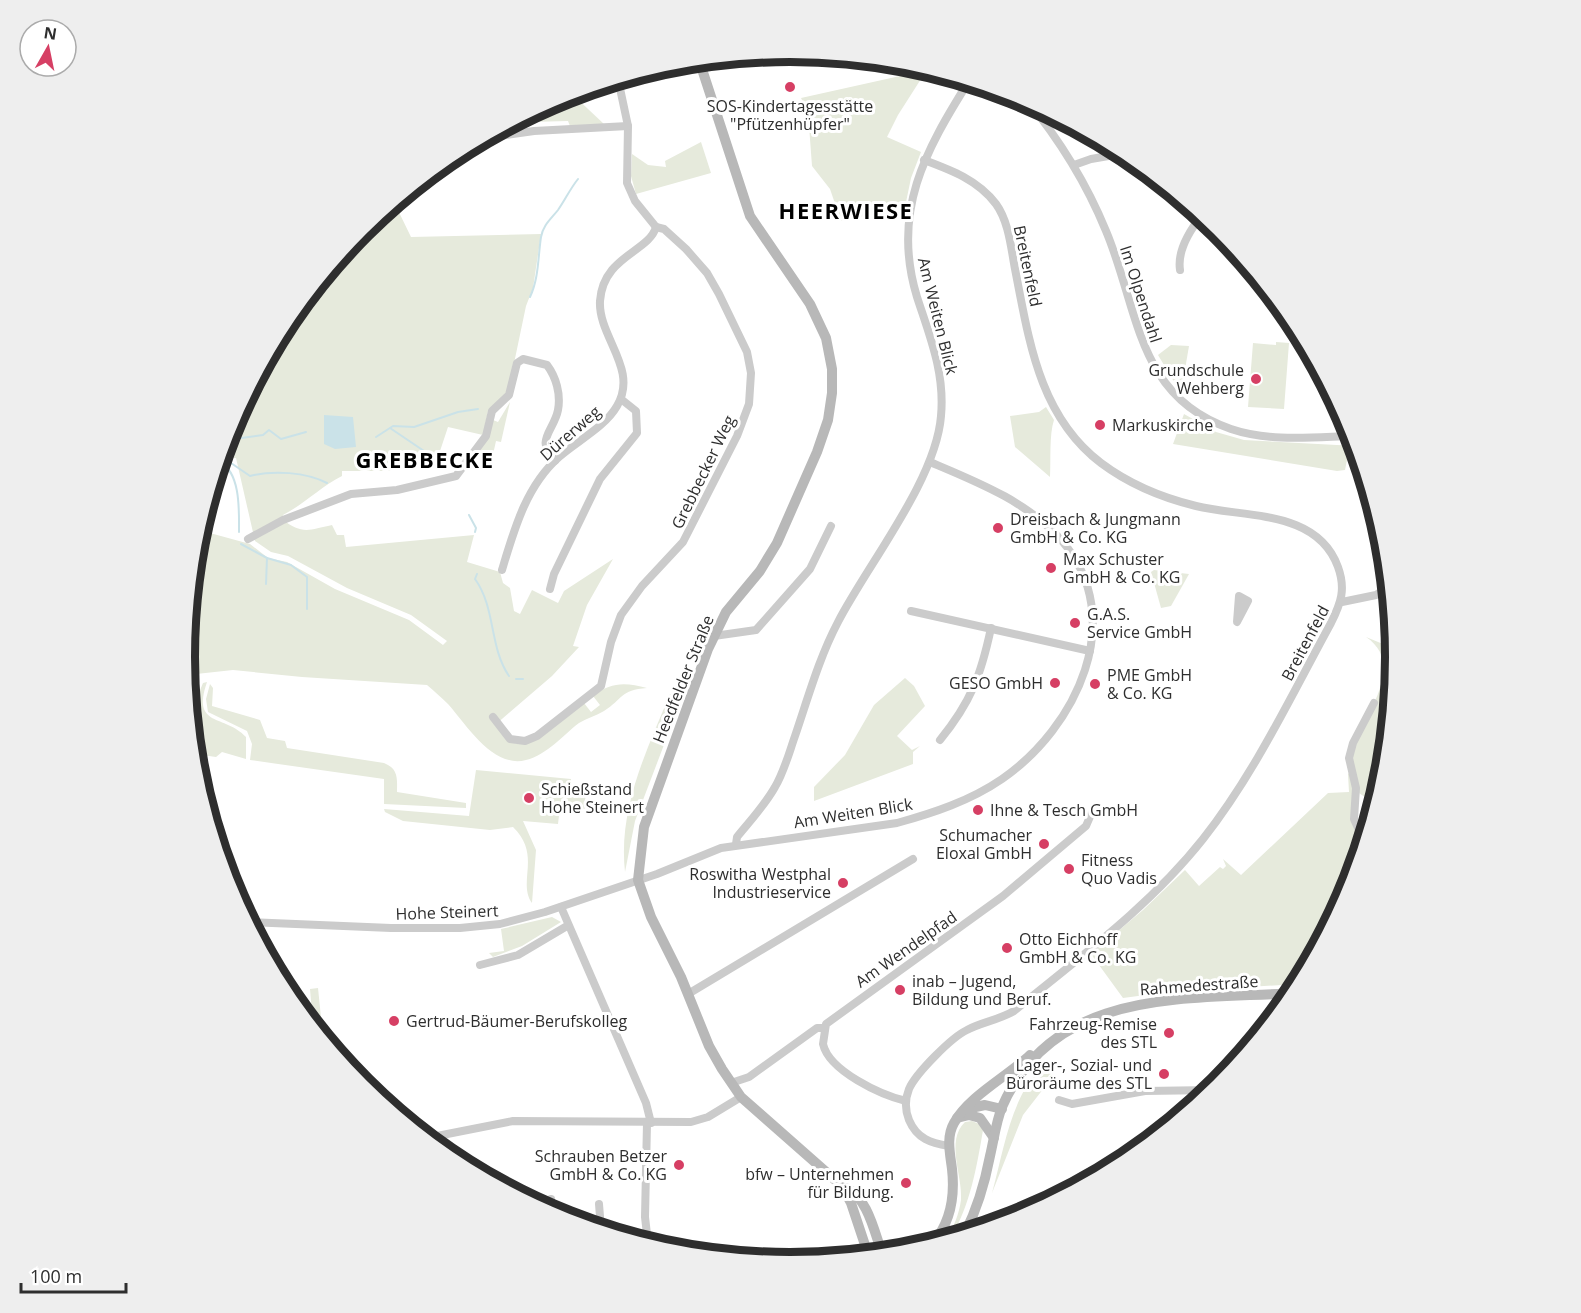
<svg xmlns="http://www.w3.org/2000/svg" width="1581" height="1313" font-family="'Open Sans',sans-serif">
	<rect width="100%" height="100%" fill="#fff"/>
	<!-- green -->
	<g fill="#e6eadc">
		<polygon points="909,63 928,68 898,115 887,137 921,152 911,178 905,207 841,221 830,189 812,166 808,112 801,98 900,76"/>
		<polygon points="571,93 605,125 570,126 568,121 530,122 528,114"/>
		<polygon points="701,142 711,173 636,194 631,176 632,154 648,165 666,167 665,161"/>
		<path d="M 394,202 L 411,237 L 541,234 L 533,288 L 526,306 L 508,392 L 488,411 L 483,435 L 448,427 L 436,463 L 397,471 L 342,471 L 342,476 C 320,487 306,503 283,515 L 282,519 C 302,535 309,530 332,525 L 337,535 L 344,535 L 346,547 L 474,535 L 467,562 L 500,572 L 503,583 L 510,588 L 514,611 L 520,614 L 532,590 L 558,603 L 564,591 L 613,559 L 587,605 L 573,646 L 579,647 L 552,676 L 495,725 L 509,742 L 520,744 L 584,703 L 591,712 L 600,705 L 593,696 C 611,682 625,682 647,688 C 620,690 623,699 604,711 C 596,716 587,718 579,723 C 563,735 547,755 526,760 C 493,769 466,724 448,704 C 441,697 434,691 427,685 L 302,677 L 233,670 L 187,675 L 185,656 L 199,530 L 250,544 L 268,558 L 287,562 L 335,589 L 409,620 L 443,645 L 447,641 L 411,615 L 347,588 L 288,556 L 271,552 L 255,541 L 236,458 L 221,458 C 250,363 318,265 394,202 Z"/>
		<polygon points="1276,342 1289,343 1284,409 1248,407 1253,343 1276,345"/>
		<polygon points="1171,345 1189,346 1182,387 1173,380 1158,355"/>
		<polygon points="510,402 501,442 496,441 492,459 477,453 493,420 498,422"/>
		<path d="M 1046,407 L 1054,420 C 1049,435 1051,460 1050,477 L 1015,447 L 1010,416 L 1039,412 Z"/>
		<polygon points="1184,414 1216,432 1244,440 1356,446 1359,455 1351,455 1347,460 1345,470 1337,471 1173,444"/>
		<polygon points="1154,570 1189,574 1171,606 1161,608 1151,572"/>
		<path d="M 1366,637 L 1395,649 L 1396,657 L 1384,775 L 1375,804 L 1359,793 C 1357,781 1350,762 1353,751 C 1361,717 1409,666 1366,637 Z"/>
		<polygon points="905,678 914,686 925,706 897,736 912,750 920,746 913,752 913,764 814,801 814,787 845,755 874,705"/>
		<path d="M 207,682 C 191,728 225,714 246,737 L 246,759 L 222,752 L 216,757 L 195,754 L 192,724 L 197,724 L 196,700 L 203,683 Z"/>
		<path d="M 210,684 L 213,688 L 212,706 L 260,720 L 267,738 L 285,741 L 287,748 L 384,763 C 399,769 397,779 397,792 L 466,803 L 466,808 L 384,804 L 384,779 L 250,760 L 252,744 L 247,731 L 208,712 L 206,699 Z"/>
		<path d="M 670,694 L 680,699 L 678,708 L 635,821 L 625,872 C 618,809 646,752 670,694 Z"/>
		<path d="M 476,770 L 571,779 L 571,785 L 587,788 L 584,807 L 587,809 L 560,807 L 558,824 L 523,821 L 536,850 L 532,903 C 517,882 542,855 513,827 L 490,830 L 403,821 L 385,812 L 384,809 L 469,816 Z"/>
		<polygon points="1350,772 1353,782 1352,819 1363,843 1350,889 1298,984 1168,992 1123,998 1091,954 1143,910 1185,870 1199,886 1220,867 1223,869 1226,866 1223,859 1241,875 1328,793 1349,792 1348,774"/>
		<polygon points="552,917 561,922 522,946 493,957 489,953 504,951 501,929"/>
		<polygon points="318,988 323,1037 313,1025 310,989"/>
		<path d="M 1043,1063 L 1054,1075 L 1023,1115 L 992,1193 C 1005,1145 1010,1101 1043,1063 Z"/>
		<path d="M 972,1121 L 979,1124 L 983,1130 C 977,1166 970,1206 951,1237 L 946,1239 C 954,1227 959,1214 961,1200 C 963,1176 945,1141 965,1122 Z"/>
		<polygon points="1099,1175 1022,1216 1013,1219 1048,1195"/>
	</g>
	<!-- water -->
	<polygon fill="#cae2e8" points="324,415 353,417 356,447 335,449 324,444"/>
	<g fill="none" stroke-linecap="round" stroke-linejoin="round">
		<!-- stream -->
		<g stroke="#cae2e8" stroke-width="2">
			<path d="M 530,297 C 539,278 538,256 541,237 C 543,225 551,219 558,210 C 565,200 570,189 578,179"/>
			<polyline points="390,428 427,453"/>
			<polyline points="376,437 393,426 414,427 458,412 478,409"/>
			<polyline points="227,440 263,435 269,430 281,439 306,432"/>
			<polyline points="431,457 445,469"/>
			<path d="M 220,462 C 241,473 239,512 239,532"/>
			<path d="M 224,463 L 231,463 L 250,476 C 273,470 306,472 327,483"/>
			<polyline points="469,515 476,528 475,532"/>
			<polyline points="241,544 267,558 266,584"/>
			<polyline points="267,558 291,565 307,577 307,609"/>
			<path d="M 477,574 L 475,579 C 496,608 489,647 509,676"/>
			<polyline points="516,679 523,679"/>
		</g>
		<!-- minor -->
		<g stroke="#cbcbcb" stroke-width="8">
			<polyline points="618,79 628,126 627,183 635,201 656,227"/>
			<path d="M 1026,99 C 1059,139 1086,182 1106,231 C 1139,309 1136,397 1231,429 C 1269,442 1314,437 1353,436"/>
			<polyline points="479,139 534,131 628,126"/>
			<path d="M 924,160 C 951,170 978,180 996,204 C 1009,222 1011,248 1015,269 C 1029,340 1039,416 1101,463 C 1129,484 1163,498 1196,506 C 1244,518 1317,509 1338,567 C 1346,589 1341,603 1331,623 C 1291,696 1255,773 1203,839 C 1150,906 1080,957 1014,1011 C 999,1020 982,1022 967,1030 C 952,1037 916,1073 909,1089 C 905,1099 905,1110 909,1120 C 917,1139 931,1143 949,1146"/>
			<polyline points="1074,165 1091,159 1126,153"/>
			<path d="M 1180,270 C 1177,250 1190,230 1202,215"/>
			<path d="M 248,539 L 283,520 L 351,494 L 397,490 L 456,476 L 486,436 L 492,411 L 509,395 L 517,363 L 523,359 L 547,365 C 556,377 561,394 558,410 C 554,431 534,440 555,461"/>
			<path d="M 502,570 C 514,530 526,486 559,457 C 577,441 605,427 617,406 C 639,369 598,337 600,301 C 603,256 649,252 656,227"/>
			<polyline points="550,589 554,574 600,479 637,433 636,411 621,399"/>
			<polygon points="1239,596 1248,601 1237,622"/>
			<polyline points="1342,602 1376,595 1389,586"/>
			<polyline points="911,611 1090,651"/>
			<polyline points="714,636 756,630 810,569 831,526"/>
			<polyline points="493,717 510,739 525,741 537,736 601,686 611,642 621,615 642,586 683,542 737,436 749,404 751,373 747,352 719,294 707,273 686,249 664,229 656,227"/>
			<path d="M 940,740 C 971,702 981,675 991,628"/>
			<polyline points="1360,831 1370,822"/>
			<polyline points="1364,841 1354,819 1356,788 1349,758 1353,743 1374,703"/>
			<path d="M 736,844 L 737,837 C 750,821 765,805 775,787 C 784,772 789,753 795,736 C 808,698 819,658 838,622 C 868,564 936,480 941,416 C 945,373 930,337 917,297 C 891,212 925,151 969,81"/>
			<polyline points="561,907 646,1103 651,1123"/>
			<path d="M 249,922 L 391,928 L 460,928 L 500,924 L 545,912 L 657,874 L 721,848 L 897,823 C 933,813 970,801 1002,779 C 1076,728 1129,619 1062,541 C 1029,502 975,481 930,462"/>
			<polyline points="480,965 518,955 567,926"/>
			<polyline points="688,994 913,859"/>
			<polyline points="731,1083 749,1077 817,1028 824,1028"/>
			<polyline points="1059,1100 1072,1104 1145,1091 1212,1090"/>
			<path d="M 906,1101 C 881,1095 829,1071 823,1044 L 826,1024 L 1003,896 L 1086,826 L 1092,812"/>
			<polyline points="647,1123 645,1217 648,1243"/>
			<polyline points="427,1138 513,1121 691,1122 708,1117 741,1097"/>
			<polyline points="599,1204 601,1229"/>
			<polyline points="549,1211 551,1199"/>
		</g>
		<!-- secondary -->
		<g stroke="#b8b8b8" stroke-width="10">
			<polyline points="699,60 750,216 810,304 826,338 832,369 832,393 828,420 817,452 777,543 760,571 726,612 708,649 644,827 638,880 651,917 681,977 709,1046 722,1069 741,1097 842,1186 851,1203 868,1254"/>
			<polyline points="966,1109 985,1105 1002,1109"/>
			<polyline points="957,1118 969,1115 980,1118 994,1138"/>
			<path d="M 845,1187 C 868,1198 874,1231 882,1253"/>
			<path d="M 965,1233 C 977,1209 985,1182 990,1156 C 994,1139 996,1122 1002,1107 C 1054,987 1186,1000 1294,993"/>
			<path d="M 933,1243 C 951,1222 955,1196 952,1169 C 950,1153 946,1137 954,1123 C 969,1096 1008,1076 1030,1055"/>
		</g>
	</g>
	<!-- markers -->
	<g fill="#d63f64" stroke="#fff" stroke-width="2">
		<circle cx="790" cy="87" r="6"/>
		<circle cx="1256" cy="379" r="6"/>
		<circle cx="1100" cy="425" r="6"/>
		<circle cx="998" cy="528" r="6"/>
		<circle cx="1051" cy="568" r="6"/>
		<circle cx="1075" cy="623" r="6"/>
		<circle cx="1055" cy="683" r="6"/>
		<circle cx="1095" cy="684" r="6"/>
		<circle cx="529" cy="798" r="6"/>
		<circle cx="978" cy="810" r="6"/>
		<circle cx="1044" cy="844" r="6"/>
		<circle cx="1069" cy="869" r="6"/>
		<circle cx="843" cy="883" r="6"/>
		<circle cx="1007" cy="948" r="6"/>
		<circle cx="900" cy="990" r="6"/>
		<circle cx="394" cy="1021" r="6"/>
		<circle cx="1169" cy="1033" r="6"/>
		<circle cx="1164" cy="1074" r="6"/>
		<circle cx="679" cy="1165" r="6"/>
		<circle cx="906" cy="1183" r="6"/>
	</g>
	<g text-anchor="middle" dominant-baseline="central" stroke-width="6" stroke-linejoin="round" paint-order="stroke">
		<!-- poi labels -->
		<g font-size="16" fill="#2e2e2e" stroke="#fff" text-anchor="start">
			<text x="790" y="106" text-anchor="middle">SOS-Kindertagesstätte<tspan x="790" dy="18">"Pfützenhüpfer"</tspan></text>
			<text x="1244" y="370" text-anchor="end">Grundschule<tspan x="1244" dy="18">Wehberg</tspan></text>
			<text x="1112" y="425">Markuskirche</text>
			<text x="1010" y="519">Dreisbach &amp; Jungmann<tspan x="1010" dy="18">GmbH &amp; Co. KG</tspan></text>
			<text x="1063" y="559">Max Schuster<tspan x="1063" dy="18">GmbH &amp; Co. KG</tspan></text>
			<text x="1087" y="614">G.A.S.<tspan x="1087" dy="18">Service GmbH</tspan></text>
			<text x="1107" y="675">PME GmbH<tspan x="1107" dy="18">&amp; Co. KG</tspan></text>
			<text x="1043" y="683" text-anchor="end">GESO GmbH</text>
			<text x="541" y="789">Schießstand<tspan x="541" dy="18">Hohe Steinert</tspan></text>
			<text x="990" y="810">Ihne &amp; Tesch GmbH</text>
			<text x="1032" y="835" text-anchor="end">Schumacher<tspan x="1032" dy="18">Eloxal GmbH</tspan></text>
			<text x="1081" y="860">Fitness<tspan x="1081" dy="18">Quo Vadis</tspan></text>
			<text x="831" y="874" text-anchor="end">Roswitha Westphal<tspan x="831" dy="18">Industrieservice</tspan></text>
			<text x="1019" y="939">Otto Eichhoff<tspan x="1019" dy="18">GmbH &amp; Co. KG</tspan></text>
			<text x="912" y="981">inab – Jugend,<tspan x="912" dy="18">Bildung und Beruf.</tspan></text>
			<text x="406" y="1021">Gertrud-Bäumer-Berufskolleg</text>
			<text x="1157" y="1024" text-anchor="end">Fahrzeug-Remise<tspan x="1157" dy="18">des STL</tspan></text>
			<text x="1152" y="1065" text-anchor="end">Lager-, Sozial- und<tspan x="1152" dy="18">Büroräume des STL</tspan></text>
			<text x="667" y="1156" text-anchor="end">Schrauben Betzer<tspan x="667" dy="18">GmbH &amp; Co. KG</tspan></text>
			<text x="894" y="1174" text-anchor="end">bfw – Unternehmen<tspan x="894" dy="18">für Bildung.</tspan></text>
		</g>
		<!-- street labels -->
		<g font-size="16" fill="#2e2e2e" stroke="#fff">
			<text transform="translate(1028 266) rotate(78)">Breitenfeld</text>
			<text transform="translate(1141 294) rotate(72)">Im Olpendahl</text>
			<text transform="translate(938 316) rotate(76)">Am Weiten Blick</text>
			<text transform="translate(570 433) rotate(-41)">Dürerweg</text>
			<text transform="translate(703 472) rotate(-64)">Grebbecker Weg</text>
			<text transform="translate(1305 643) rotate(-62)">Breitenfeld</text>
			<text transform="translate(683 679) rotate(-68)">Heedfelder Straße</text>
			<text transform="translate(853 813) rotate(-9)">Am Weiten Blick</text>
			<text transform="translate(447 912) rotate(-2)">Hohe Steinert</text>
			<text transform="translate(906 949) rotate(-35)">Am Wendelpfad</text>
			<text transform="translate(1199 985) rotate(-4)">Rahmedestraße</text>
		</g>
		<!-- district labels -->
		<g font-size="22" font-weight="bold" letter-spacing="1.5" fill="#000" stroke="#fff">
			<text x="846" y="210">HEERWIESE</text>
			<text x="425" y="459">GREBBECKE</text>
		</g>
	</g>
	<!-- crop -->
	<path d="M0 0H1581V1313H0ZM195 657a595 595 0 1 1 1190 0a595 595 0 1 1-1190 0Z" fill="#eee" fill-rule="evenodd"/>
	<path fill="none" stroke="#2e2e2e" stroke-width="8" d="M195 657a595 595 0 1 1 1190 0a595 595 0 1 1-1190 0Z"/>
	<!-- north arrow -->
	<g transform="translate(48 48) rotate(9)"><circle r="28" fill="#ffffff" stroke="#ababab" stroke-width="1.5"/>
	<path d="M0-4.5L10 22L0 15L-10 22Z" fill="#d63f64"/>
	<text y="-9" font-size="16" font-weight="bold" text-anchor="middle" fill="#2e2e2e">N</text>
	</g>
	<!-- scale -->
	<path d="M21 1283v9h105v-9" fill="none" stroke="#2e2e2e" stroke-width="3"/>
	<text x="30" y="1283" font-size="18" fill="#2e2e2e" stroke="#ffffff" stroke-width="4.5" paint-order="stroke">100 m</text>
</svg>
